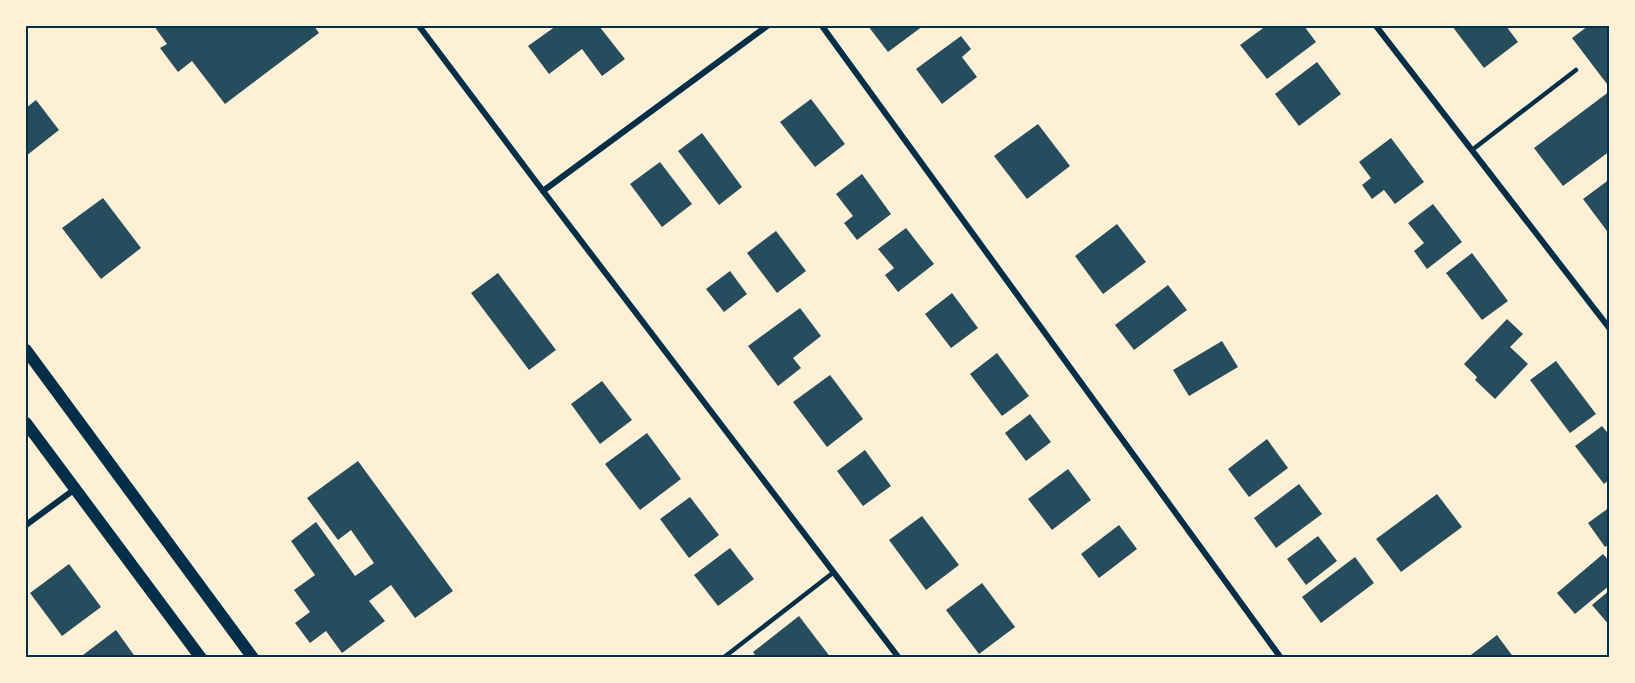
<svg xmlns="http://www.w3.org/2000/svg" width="1635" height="683" font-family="'Exo 2',sans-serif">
	<rect width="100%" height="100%" fill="#fdf0d5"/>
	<!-- building -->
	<g fill="#264d5e">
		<polygon points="154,26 314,26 319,33 225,104 192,61 178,72 160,48 167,44"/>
		<polygon points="556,26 599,26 625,59 602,76 582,49 549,74 528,46"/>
		<polygon points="868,26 923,26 888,52"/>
		<polygon points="1266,26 1304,26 1316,42 1267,79 1240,45"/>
		<polygon points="1452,26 1506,26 1518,42 1484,68"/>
		<polygon points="1588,26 1610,26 1610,88 1572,38"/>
		<polygon points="961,36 971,49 962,57 977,77 942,104 916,69"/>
		<polygon points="1317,62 1341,94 1299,126 1275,94"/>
		<polygon points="1610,91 1610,151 1563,186 1534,148"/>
		<polygon points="811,99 845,144 815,167 780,122"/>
		<polygon points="36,100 59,130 26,156 26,108"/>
		<polygon points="1038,124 1070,166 1027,199 994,156"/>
		<polygon points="702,133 742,187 719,205 678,151"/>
		<polygon points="1391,138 1424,182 1395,204 1384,190 1372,199 1362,185 1371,178 1359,162"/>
		<polygon points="660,162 692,204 662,227 630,184"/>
		<polygon points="862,174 891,214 857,240 844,223 853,216 836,194"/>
		<polygon points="1610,179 1610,235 1583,199"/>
		<polygon points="103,198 141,248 101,279 62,228"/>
		<polygon points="1433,204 1462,242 1427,269 1414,251 1424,243 1408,223"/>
		<polygon points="1117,224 1146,262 1103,294 1075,256"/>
		<polygon points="906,228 934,264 898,292 885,275 894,268 878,249"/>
		<polygon points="776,231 806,271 777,293 747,253"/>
		<polygon points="1472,253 1508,301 1482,320 1446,273"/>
		<polygon points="730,271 747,294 724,312 706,289"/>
		<polygon points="498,273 556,350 529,370 471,293"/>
		<polygon points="1168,285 1187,310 1134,350 1115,325"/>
		<polygon points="952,293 978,328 951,348 925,314"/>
		<polygon points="800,308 821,336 793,358 801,368 778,386 748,346"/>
		<polygon points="1507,319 1523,334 1510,347 1528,364 1495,399 1475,380 1477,377 1464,364"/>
		<polygon points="1222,341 1238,367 1189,396 1173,370"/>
		<polygon points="997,353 1029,396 1002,416 970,374"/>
		<polygon points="1556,361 1596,414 1570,433 1530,380"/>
		<polygon points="830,375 863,419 827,447 793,402"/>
		<polygon points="602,381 632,420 600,444 571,404"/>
		<polygon points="1030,414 1051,442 1026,461 1005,433"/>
		<polygon points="1602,426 1610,436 1610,479 1604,484 1575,446"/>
		<polygon points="647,433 681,479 640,510 605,464"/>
		<polygon points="1267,439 1288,468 1249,497 1228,469"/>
		<polygon points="865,450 891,486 863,506 837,471"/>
		<polygon points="358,461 453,591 415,618 391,585 369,601 385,621 342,653 326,631 310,643 295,623 310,612 294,590 315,575 291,541 316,522 355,576 374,563 351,530 338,540 307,498"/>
		<polygon points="1068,469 1091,500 1052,530 1028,499"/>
		<polygon points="1299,484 1322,514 1276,548 1254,518"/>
		<polygon points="1437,494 1462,527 1401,572 1376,539"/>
		<polygon points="690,497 719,535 689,558 660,519"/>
		<polygon points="1610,507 1610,544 1605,547 1588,523"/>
		<polygon points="922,516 959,565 926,590 889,540"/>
		<polygon points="1119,525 1137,549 1099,578 1081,554"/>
		<polygon points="1318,536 1337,561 1306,585 1287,559"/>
		<polygon points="730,548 754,579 718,606 694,575"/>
		<polygon points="1603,554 1610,562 1610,585 1575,614 1557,593"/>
		<polygon points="1355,557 1374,583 1321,623 1302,597"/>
		<polygon points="69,564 101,607 62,636 30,593"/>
		<polygon points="982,583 1015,627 979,654 946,610"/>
		<polygon points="1610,590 1610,626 1592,605"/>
		<polygon points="799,616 831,658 757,658 753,652"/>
		<polygon points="116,630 136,658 79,658"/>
		<polygon points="1497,635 1514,658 1467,658"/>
	</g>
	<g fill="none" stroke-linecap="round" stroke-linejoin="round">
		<!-- service -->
		<g stroke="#003049" stroke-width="4.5">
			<polyline points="1472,150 1576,70"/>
			<polyline points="723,658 834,572"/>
		</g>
		<!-- minor -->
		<g stroke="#003049" stroke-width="6">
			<polyline points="419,26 543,191 899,658"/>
			<polyline points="822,26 1281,658"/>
			<polyline points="1376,26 1610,329"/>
			<polyline points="543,191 767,26"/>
			<polyline points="26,525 75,489"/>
		</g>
		<!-- secondary -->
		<g stroke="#003049" stroke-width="12">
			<polyline points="26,350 253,658"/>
			<polyline points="26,423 201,658"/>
		</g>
	</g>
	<!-- border -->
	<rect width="1635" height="683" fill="none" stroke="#fdf0d5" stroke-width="54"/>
	<rect x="27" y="27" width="1581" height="629" fill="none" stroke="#003049" stroke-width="2"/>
</svg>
